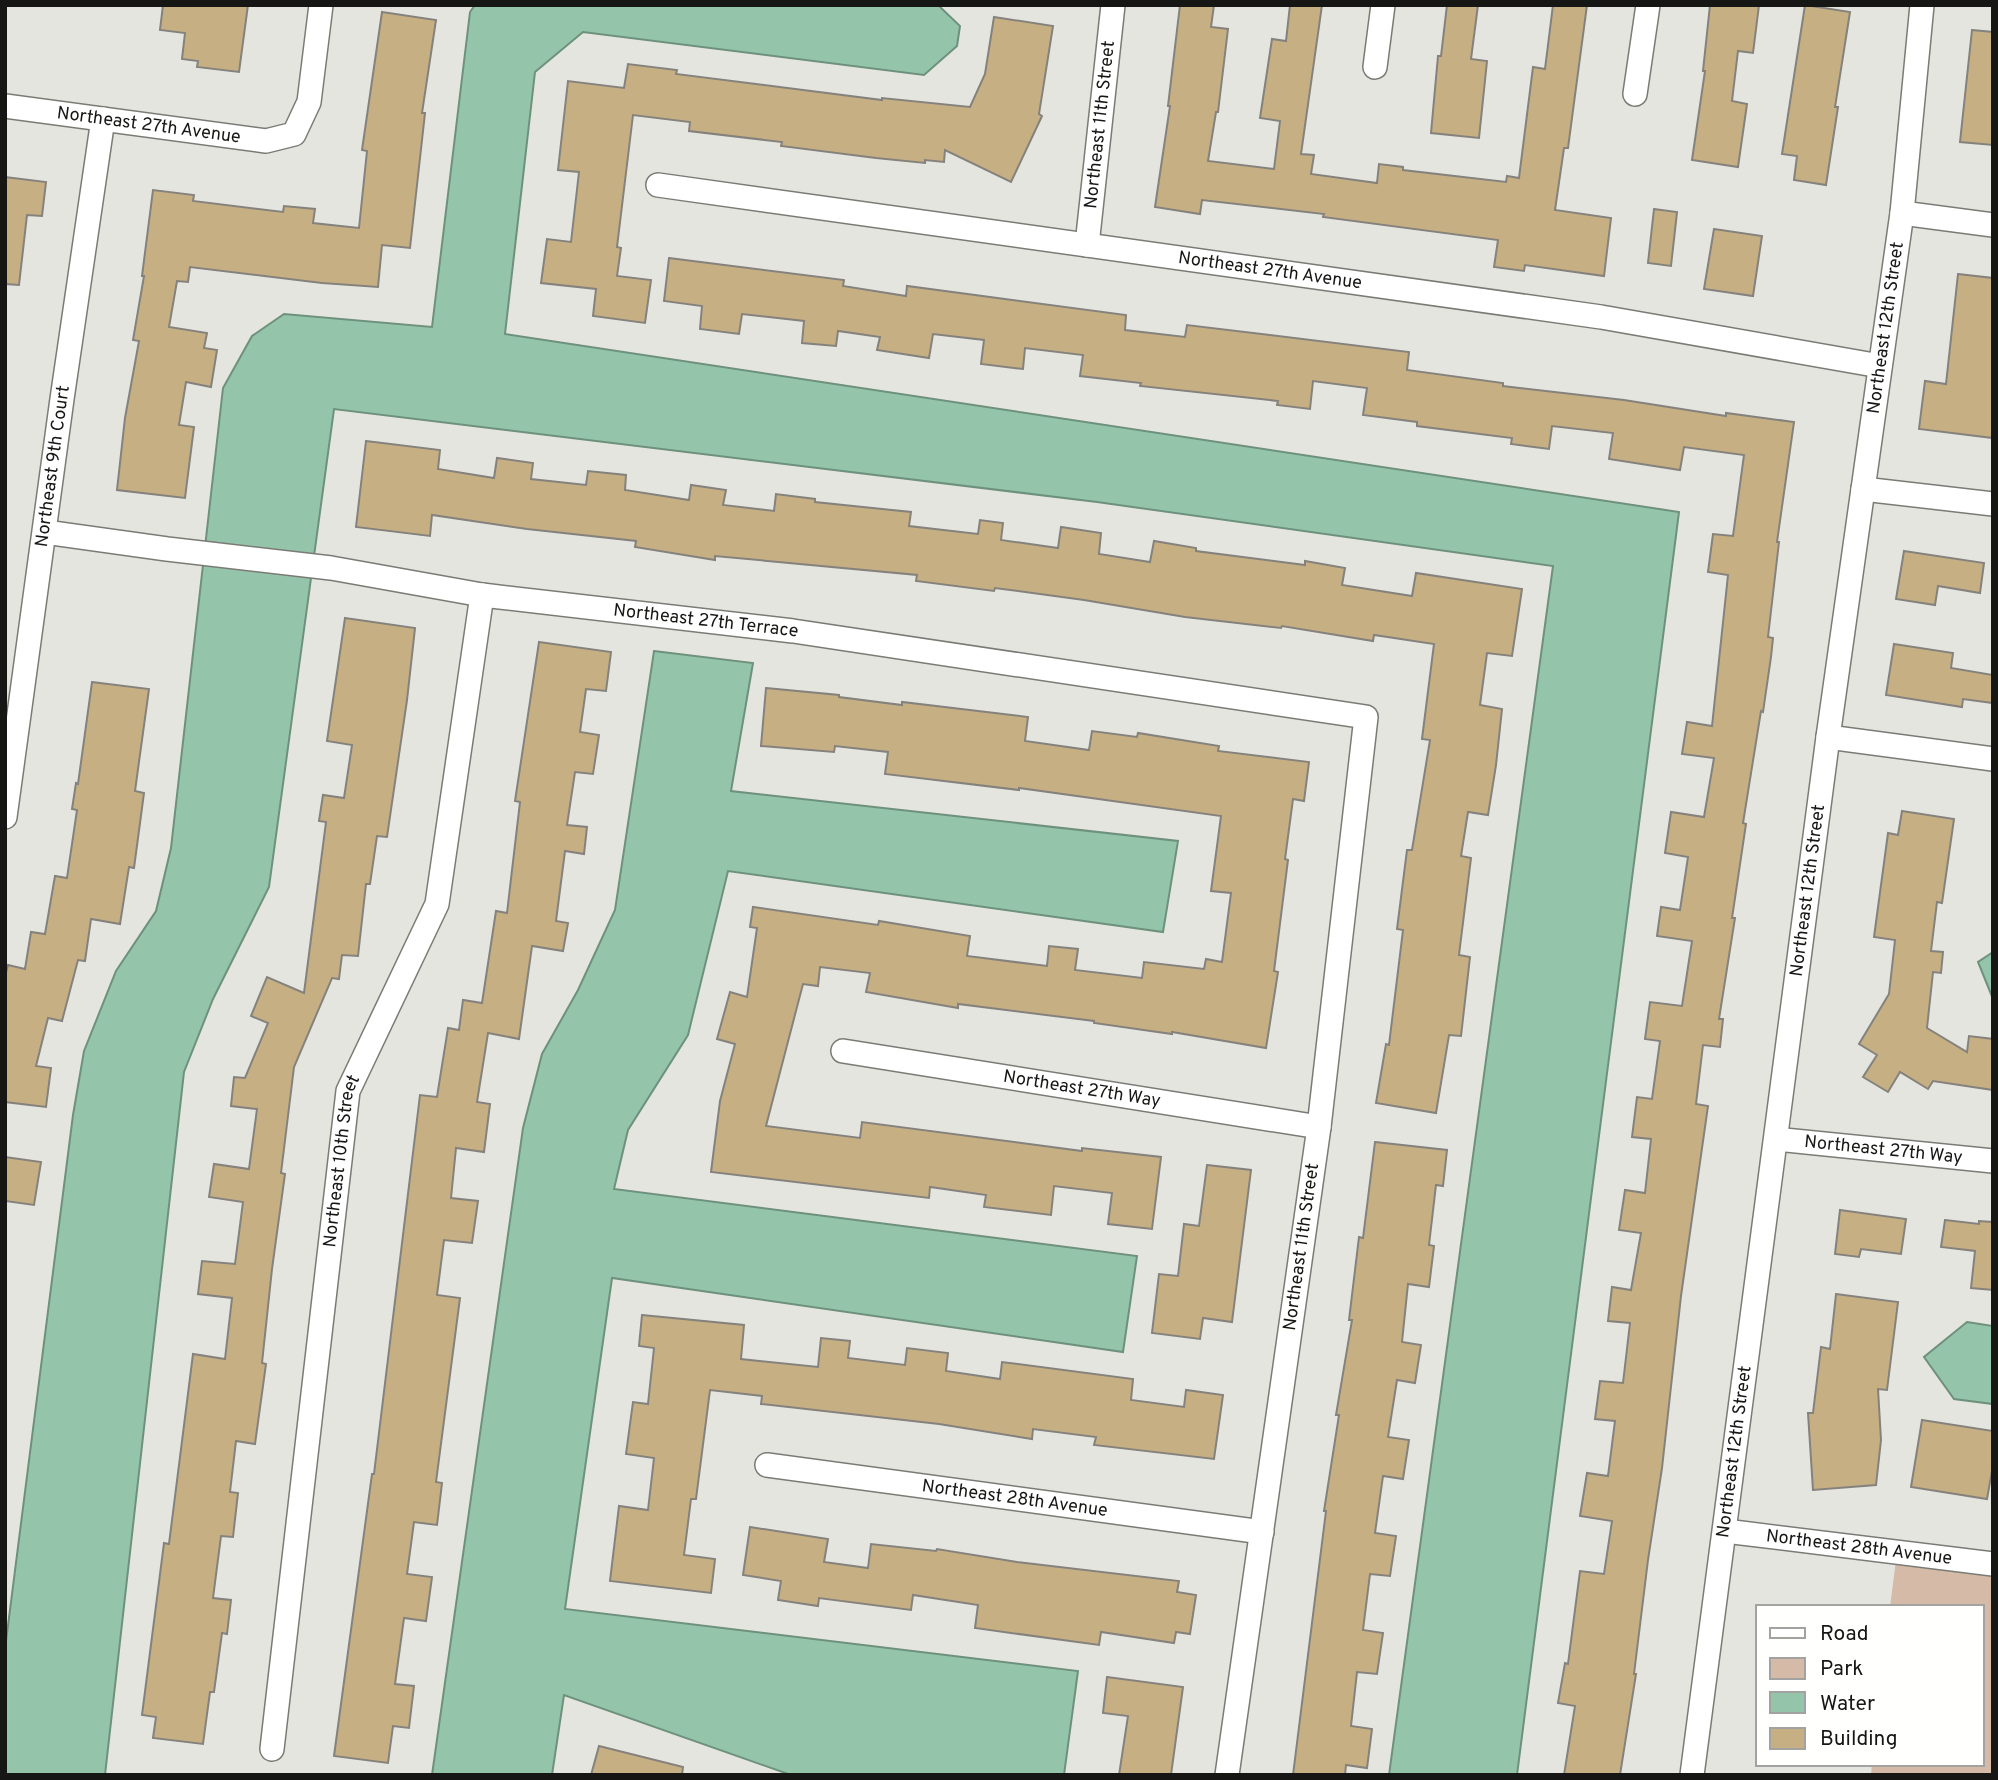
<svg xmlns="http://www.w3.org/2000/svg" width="1998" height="1780" font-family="Overpass,sans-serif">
	<rect width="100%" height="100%" fill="#e5e5df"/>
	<!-- green -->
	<polygon fill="#d4baa7" points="1897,1552 1993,1570 1993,1775 1871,1775 1872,1764 1982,1764 1982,1607 1890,1607"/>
	<!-- water -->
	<g fill="#94c5aa" stroke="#6e917d" stroke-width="2">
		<polygon points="475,5 938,5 960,26 957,46 924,75 583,32 535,72 505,334 1679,512 1517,1775 1389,1775 1553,566 1097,502 334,409 269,887 213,999 184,1072 105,1775 5,1775 5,1649 73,1115 84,1051 116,971 156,911 171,848 223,388 252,336 284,314 432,327 470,12"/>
		<polygon points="654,651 753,663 731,791 1178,841 1163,932 728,871 688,1035 628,1130 614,1189 1137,1256 1123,1352 612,1278 565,1609 1078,1671 1064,1775 791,1775 564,1695 552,1775 432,1775 523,1128 542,1054 578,990 615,910"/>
		<polygon points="1993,952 1993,999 1978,962"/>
		<polygon points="1967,1322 1993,1326 1993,1404 1954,1399 1924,1357"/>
	</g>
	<!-- building -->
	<g fill="#c6b083" stroke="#85827d" stroke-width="2">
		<polygon points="163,5 248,5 239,72 197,67 198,61 182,59 185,33 160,30"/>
		<polygon points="1180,5 1214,5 1211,27 1228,29 1218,112 1216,112 1208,161 1274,169 1280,121 1260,118 1272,39 1286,41 1290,5 1322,5 1301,154 1314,155 1311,174 1377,183 1379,164 1403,167 1403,170 1506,182 1507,176 1519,178 1533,67 1545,69 1553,5 1587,5 1568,148 1564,148 1555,210 1611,218 1604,276 1525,265 1524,271 1494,267 1498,240 1323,217 1324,214 1202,200 1200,214 1155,207 1170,106 1168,106"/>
		<polygon points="1447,5 1478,5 1471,59 1487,61 1479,138 1431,133 1438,56 1441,56"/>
		<polygon points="1710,5 1759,5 1753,53 1738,51 1732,101 1747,104 1738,167 1692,160 1705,71 1703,71"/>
		<polygon points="1805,5 1850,12 1835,107 1838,107 1826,185 1794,180 1797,156 1782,154"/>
		<polygon points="382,12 436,20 422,113 425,113 410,248 382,245 378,287 322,283 190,267 188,282 177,281 169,327 207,333 204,348 217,350 211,387 186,382 179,425 194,427 185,498 117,490 125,418 139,341 133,340 144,276 142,276 153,190 194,195 193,201 283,212 284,206 315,209 313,223 359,228 367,151 362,150"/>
		<polygon points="994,17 1053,26 1039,114 1042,116 1011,182 945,150 944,162 925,160 925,163 876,158 781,146 782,142 689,131 690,122 633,115 617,247 621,248 617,276 651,280 645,323 593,316 596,289 541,283 547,239 571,242 579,172 558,170 568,81 624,88 628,64 677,70 676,74 882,100 882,98 970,107 985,74"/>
		<polygon points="1972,30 1993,32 1993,145 1960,142"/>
		<polygon points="5,177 46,182 42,216 27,215 19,285 5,284"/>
		<polygon points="1654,209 1677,212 1671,266 1648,263"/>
		<polygon points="1714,229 1762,236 1753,296 1704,289"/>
		<polygon points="669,258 844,280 843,286 906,296 907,286 1126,315 1125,330 1185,337 1187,325 1409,352 1407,370 1503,383 1503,386 1624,400 1726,416 1726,413 1794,422 1777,542 1779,542 1768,637 1773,638 1771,657 1763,712 1761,711 1743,823 1746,824 1732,918 1735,918 1719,1019 1723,1019 1720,1047 1703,1045 1696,1104 1708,1106 1681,1296 1662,1468 1648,1560 1634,1674 1636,1674 1620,1775 1564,1775 1575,1706 1558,1703 1565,1663 1568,1664 1580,1571 1604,1574 1612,1521 1580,1516 1587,1473 1608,1476 1615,1421 1595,1419 1600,1381 1623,1383 1630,1323 1608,1321 1612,1287 1631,1290 1641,1233 1619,1230 1625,1190 1645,1193 1651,1139 1632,1137 1637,1097 1652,1099 1660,1041 1645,1039 1650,1002 1682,1006 1692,941 1657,936 1661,907 1680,910 1688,857 1665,853 1671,812 1704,817 1714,758 1682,754 1687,722 1712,726 1728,575 1708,572 1713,534 1733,536 1744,455 1684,447 1680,470 1609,459 1613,433 1552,426 1549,449 1511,444 1512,438 1417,426 1417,422 1363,415 1367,388 1313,381 1310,409 1277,405 1278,401 1140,386 1141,383 1080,376 1083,355 1025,348 1023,369 981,364 984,340 933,334 929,358 877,350 880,337 838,331 836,346 802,343 804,321 742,314 739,334 700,329 702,306 664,301"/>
		<polygon points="1958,274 1993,278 1993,438 1919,429 1925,381 1946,384"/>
		<polygon points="366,441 440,450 438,469 494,478 497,458 533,463 531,479 586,485 588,471 626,475 625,490 689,500 691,485 726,490 723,505 774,511 776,494 815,499 815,502 911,512 909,526 978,534 980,520 1003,523 1001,540 1058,548 1061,527 1101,533 1099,554 1150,562 1154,541 1196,548 1196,551 1305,565 1305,561 1345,568 1342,585 1412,596 1416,573 1522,589 1512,656 1487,653 1480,705 1502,709 1496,765 1488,815 1468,812 1461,856 1471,858 1459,955 1470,957 1461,1036 1449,1035 1436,1113 1376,1103 1386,1044 1389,1045 1403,930 1397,929 1407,850 1412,850 1430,740 1422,739 1434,644 1374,635 1373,641 1282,626 1281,628 1185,617 1084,600 995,588 994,591 916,581 917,575 715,556 715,560 635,547 636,541 527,529 432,515 430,536 356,527"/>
		<polygon points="1904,551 1984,563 1980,593 1938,586 1935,605 1896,599"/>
		<polygon points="345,618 415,628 407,700 387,837 377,836 370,884 366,884 358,956 342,955 339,979 332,978 294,1067 281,1173 285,1174 272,1269 262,1363 266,1364 255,1444 236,1441 230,1492 238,1493 233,1537 221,1536 213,1598 231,1600 227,1634 222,1633 214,1692 210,1692 203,1744 153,1738 156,1717 142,1715 164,1543 169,1544 193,1354 225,1359 232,1298 198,1294 202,1261 235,1264 243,1202 209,1197 214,1164 249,1169 257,1109 231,1106 234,1077 245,1078 268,1023 251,1016 267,977 304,993 326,822 319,821 323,795 344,798 352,745 327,741"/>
		<polygon points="539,642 611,652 606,691 586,689 580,732 599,735 593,774 575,772 567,825 587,827 584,854 565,851 556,921 568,923 563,951 532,946 519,1039 488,1033 477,1102 490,1104 484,1152 456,1148 451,1198 478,1201 472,1243 444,1240 437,1295 460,1298 436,1482 442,1483 437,1525 414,1522 407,1574 432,1577 426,1621 404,1618 395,1684 414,1686 409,1728 393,1726 388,1763 334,1756 372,1474 374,1474 420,1095 437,1097 448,1028 459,1030 463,1000 482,1003 496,911 507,913 520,802 515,801"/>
		<polygon points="1894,644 1953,653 1951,668 1993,675 1993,703 1963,699 1962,707 1886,695"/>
		<polygon points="92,682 149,689 135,791 144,793 134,868 129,867 120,924 91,919 85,961 78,960 62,1021 48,1018 36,1066 51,1068 46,1107 5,1102 5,976 8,965 25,969 31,932 45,934 55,876 67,878 77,810 72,809 76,783 78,784"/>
		<polygon points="766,688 839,695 839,697 902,705 902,702 1028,717 1025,741 1089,750 1092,731 1137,737 1138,733 1219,746 1218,751 1309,762 1304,801 1293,799 1285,859 1288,860 1274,971 1278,972 1266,1048 1172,1032 1172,1034 1094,1023 1094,1021 958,1004 958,1008 866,992 870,973 820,967 818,986 803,984 766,1126 860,1138 862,1122 1082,1151 1082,1148 1161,1157 1152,1229 1108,1224 1112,1193 1054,1186 1051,1215 984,1207 986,1195 930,1187 929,1198 711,1172 720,1101 735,1044 717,1039 730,992 747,997 757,928 750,927 753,907 878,925 879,921 970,936 967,956 1047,966 1049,946 1078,949 1075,970 1142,978 1144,962 1204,969 1206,959 1222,962 1231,893 1211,891 1221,816 1019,788 1019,790 885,774 888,752 835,746 834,752 761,746"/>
		<polygon points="1902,811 1954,819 1942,903 1937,902 1931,951 1943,952 1941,973 1933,972 1927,1028 1967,1052 1969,1036 1993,1039 1993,1090 1933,1081 1928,1089 1900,1072 1888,1092 1863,1077 1877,1055 1859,1044 1889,994 1895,940 1874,937 1888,833 1898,835"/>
		<polygon points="1375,1142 1447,1150 1443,1186 1436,1185 1429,1245 1434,1246 1429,1287 1408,1284 1402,1342 1421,1345 1415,1383 1397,1380 1388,1437 1409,1440 1403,1479 1383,1476 1375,1533 1396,1536 1390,1576 1370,1574 1363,1630 1383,1633 1377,1674 1357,1672 1351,1726 1372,1729 1367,1768 1346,1765 1345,1775 1293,1775 1326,1511 1324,1511 1339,1415 1336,1415 1352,1320 1349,1320 1359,1237 1363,1238"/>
		<polygon points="5,1157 41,1162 34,1205 5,1201"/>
		<polygon points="1207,1165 1251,1170 1232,1322 1203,1318 1200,1339 1152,1333 1159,1274 1178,1276 1184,1224 1199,1226"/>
		<polygon points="1840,1210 1906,1219 1901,1254 1861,1249 1859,1257 1835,1254"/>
		<polygon points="1945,1220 1979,1224 1979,1221 1993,1222 1993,1290 1971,1288 1975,1251 1941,1247"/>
		<polygon points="1836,1294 1898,1302 1887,1390 1878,1389 1881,1440 1876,1485 1813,1490 1808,1413 1813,1413 1821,1347 1830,1349"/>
		<polygon points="642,1315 744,1325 741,1359 818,1367 821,1338 850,1341 848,1358 905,1365 907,1348 948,1353 946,1371 1000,1379 1002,1362 1133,1379 1131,1400 1184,1407 1186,1390 1223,1395 1214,1459 1094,1445 1096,1437 1033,1429 1032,1439 939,1424 761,1404 762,1396 710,1390 696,1499 691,1499 684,1555 715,1559 711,1593 610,1581 619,1506 648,1510 654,1458 626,1454 633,1402 648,1404 654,1348 639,1346"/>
		<polygon points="1922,1420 1993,1431 1993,1465 1987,1499 1911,1487"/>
		<polygon points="750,1527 828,1539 824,1562 868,1568 871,1544 936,1551 937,1549 1017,1562 1179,1581 1177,1592 1196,1595 1190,1634 1176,1632 1174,1643 1101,1632 1099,1645 975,1628 978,1605 913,1595 911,1610 819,1598 818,1606 778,1600 781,1581 743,1575"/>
		<polygon points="1107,1677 1183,1687 1171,1775 1119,1775 1128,1716 1103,1713"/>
		<polygon points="599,1746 683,1767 682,1775 591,1775"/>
	</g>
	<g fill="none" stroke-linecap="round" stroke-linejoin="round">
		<defs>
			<g id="minor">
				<polyline points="1375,67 1383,5"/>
				<polyline points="1635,94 1648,5"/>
				<path id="s1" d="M 5,106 L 266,141 L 294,134 L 309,102 L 321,5"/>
				<path id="s2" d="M 658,185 L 1601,317 L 1880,366"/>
				<polyline points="1902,213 1993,225"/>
				<path id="s3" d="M 1087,245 L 1113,5"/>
				<polyline points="1863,489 1993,504"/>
				<path id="s4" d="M 45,532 L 167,549 L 331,568 L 482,595 L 793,631 L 1366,717 L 1319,1127 L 1227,1775"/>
				<polyline points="1828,737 1993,759"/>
				<path id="s5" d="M 5,817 L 62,399 L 103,119"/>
				<path id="s6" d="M 843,1051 L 1319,1127"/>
				<path id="s7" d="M 1776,1139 L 1993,1161"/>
				<path id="s8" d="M 767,1465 L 1262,1532"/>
				<path id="s9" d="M 1725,1531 L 1993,1564"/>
				<path id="s10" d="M 272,1749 L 348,1091 L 437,904 L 482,595"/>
				<path id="s11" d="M 1692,1775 L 1828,737 L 1902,213 L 1922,5"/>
			</g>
		</defs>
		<!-- minor casing -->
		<use href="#minor" stroke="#7b7b75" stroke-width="26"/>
		<!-- minor -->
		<use href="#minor" stroke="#fff" stroke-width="23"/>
	</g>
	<g text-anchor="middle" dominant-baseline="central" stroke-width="5" stroke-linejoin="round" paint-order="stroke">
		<!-- street labels -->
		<g font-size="18" fill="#161714" stroke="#fffffe">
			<text stroke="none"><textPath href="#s1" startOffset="145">Northeast 27th Avenue</textPath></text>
			<text stroke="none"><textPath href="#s3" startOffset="121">Northeast 11th Street</textPath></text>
			<text stroke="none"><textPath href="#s2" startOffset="618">Northeast 27th Avenue</textPath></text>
			<text stroke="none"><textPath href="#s11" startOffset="1460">Northeast 12th Street</textPath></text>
			<text stroke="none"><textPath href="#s5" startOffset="354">Northeast 9th Court</textPath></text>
			<text stroke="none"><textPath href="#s4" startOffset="667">Northeast 27th Terrace</textPath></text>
			<text stroke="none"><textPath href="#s11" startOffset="892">Northeast 12th Street</textPath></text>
			<text stroke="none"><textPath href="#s6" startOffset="242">Northeast 27th Way</textPath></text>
			<text stroke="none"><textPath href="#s7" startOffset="108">Northeast 27th Way</textPath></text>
			<text stroke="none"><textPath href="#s10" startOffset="592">Northeast 10th Street</textPath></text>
			<text transform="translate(1302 1247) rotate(-82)">Northeast 11th Street</text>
			<text stroke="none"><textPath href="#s11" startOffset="326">Northeast 12th Street</textPath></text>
			<text stroke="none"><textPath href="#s8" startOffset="250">Northeast 28th Avenue</textPath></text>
			<text stroke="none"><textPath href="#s9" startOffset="135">Northeast 28th Avenue</textPath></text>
		</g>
	</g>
	<!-- border -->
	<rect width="1998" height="1780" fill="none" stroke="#161714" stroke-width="14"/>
	<!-- legend -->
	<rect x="1756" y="1605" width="228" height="161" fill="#fffffe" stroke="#a2a2a0" stroke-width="2"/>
	<rect x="1770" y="1628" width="35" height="10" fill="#ffffff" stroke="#a2a2a0" stroke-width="2"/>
	<text x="1820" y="1640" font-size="21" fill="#161714">Road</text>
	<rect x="1770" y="1658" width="35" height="21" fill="#d4baa7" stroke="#a2a2a0" stroke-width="2"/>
	<text x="1820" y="1675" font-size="21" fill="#161714">Park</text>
	<rect x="1770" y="1692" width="35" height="21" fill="#94c5aa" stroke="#a2a2a0" stroke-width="2"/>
	<text x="1820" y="1710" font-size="21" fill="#161714">Water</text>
	<rect x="1770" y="1728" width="35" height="21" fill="#c6b083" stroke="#a2a2a0" stroke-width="2"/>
	<text x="1820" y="1745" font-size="21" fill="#161714">Building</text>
</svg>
